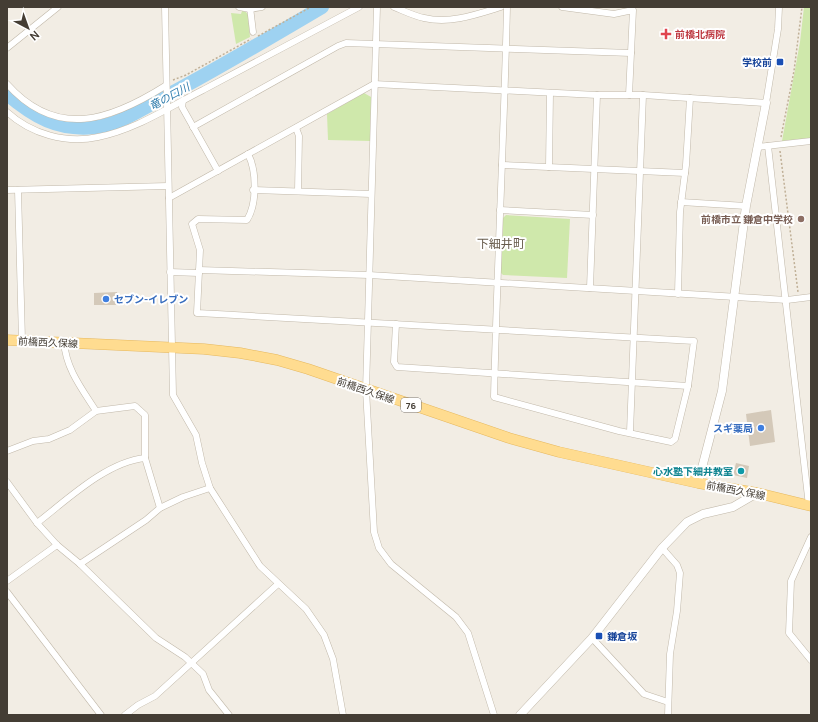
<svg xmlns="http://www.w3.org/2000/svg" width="818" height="722" font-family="Manrope,'Noto Sans JP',sans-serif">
	<rect width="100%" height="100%" fill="#f2ede4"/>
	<!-- green -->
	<g fill="#cfe8ab">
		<polygon points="804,7 811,7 811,138 782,141 800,42"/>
		<polygon points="242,11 246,12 248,15 250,37 236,44 231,13 241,14"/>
		<polygon points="364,93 371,97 370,141 328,140 327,114"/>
		<polygon points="506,215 570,219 567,278 503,275 500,272 503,218"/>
	</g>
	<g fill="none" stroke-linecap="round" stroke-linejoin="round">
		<!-- river -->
		<path stroke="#9ed2f1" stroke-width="14" d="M 7,94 C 34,117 58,131 95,127 C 118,125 139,110 159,100 C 214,71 268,39 322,7"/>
	</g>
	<!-- building -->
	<g fill="#d4c9b9">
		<polygon points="117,292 119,305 94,305 94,293"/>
		<polygon points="771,410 775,442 750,446 746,414"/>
		<polygon points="736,463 749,466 747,478 733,475"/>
	</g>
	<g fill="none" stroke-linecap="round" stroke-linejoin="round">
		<defs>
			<g id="minor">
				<polyline points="165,7 173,395 196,435 202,463 210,488 260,566 306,609 324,635 333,659 343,715"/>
				<polyline points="239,7 250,9 262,7"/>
				<polyline points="250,7 253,32"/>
				<polyline points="377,7 366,390 374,532 379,548 391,564 456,617 468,633 494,715"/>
				<path d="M 394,7 C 404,11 414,16 424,18 C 450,24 475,15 501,7"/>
				<polyline points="562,7 614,14 633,10 629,95"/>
				<polyline points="7,48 58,7"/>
				<path d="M 7,84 C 57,140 111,120 165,86"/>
				<polyline points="183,100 182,107 218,171"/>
				<path d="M 7,112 C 31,134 66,144 98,137 C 135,130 169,107 203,90 C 255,62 307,35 359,7"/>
				<polyline points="193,127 338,46 346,43 631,53"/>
				<polyline points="296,128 299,136 298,191"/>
				<polyline points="768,146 809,506"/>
				<polyline points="758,147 811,141"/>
				<path d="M 248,154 C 257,171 257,204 247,220 L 198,219 L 192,224 L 200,250 L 197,313 C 363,322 529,332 694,341 L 688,386 L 675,439 L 671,442 L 619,431 L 494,397 C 497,267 504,137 507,7"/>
				<polyline points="502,165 685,173"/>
				<polyline points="549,167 550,93"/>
				<polyline points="7,190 168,186"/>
				<polyline points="18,190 22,340"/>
				<polyline points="253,190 371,194"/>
				<polyline points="169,198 374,84 597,95 643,95 766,103 778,29 779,7"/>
				<polyline points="681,202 746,206"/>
				<polyline points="500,210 593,215"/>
				<polyline points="199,270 369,275 787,300 811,297"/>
				<polyline points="170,272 199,273"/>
				<polyline points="590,288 597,95"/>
				<polyline points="678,294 680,212 686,165 690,98"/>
				<polyline points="396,324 394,362 397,367 688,386"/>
				<path d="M 64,342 C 66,369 82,389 96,411"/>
				<polyline points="630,432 643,95"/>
				<polyline points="7,451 33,441 49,439 70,430 96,411 135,406 145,415 145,458 160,508"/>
				<polyline points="7,482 37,523 57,545 80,564 156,638 185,657 203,674 209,690 229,715"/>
				<path d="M 37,523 C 67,500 106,462 145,458"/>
				<polyline points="811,537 791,581 789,633 811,660"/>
				<polyline points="662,548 677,565 680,573 677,611 670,654 668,715"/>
				<polyline points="80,564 146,520 160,508 183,497 210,488"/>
				<polyline points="7,581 57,545"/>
				<polyline points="7,592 101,715"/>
				<polyline points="592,638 644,694 668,702"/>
				<polyline points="125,715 138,705 155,696 278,584"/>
			</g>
			<g id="tertiary">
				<polyline points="698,483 722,391 746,206 766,103"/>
				<polyline points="520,715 592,638 662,548 687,522 703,514 733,507 757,493"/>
			</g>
			<polyline id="primary" points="7,340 204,349 240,353 277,360 308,369 509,438 559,452 698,483 757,493 811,506"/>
		</defs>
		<!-- minor casing -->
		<use href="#minor" stroke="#c1b8a9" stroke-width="7"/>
		<!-- tertiary casing -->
		<use href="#tertiary" stroke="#c1b8a9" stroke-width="9"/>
		<!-- primary casing -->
		<use href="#primary" stroke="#e6b85e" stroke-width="11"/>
		<!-- path -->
		<g stroke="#c0b097" stroke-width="1.5" stroke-dasharray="2 2" stroke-linecap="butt">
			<polyline points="258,36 311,7"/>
			<polyline points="173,80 186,75 251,39"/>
			<polyline points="781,137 794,71 802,7"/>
			<polyline points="780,151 798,292"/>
		</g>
		<!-- minor -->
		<use href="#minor" stroke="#fff" stroke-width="6"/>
		<!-- tertiary -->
		<use href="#tertiary" stroke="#fff" stroke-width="8"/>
		<!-- primary -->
		<use href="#primary" stroke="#ffdc90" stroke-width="10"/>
	</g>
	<!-- markers -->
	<path fill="#e0444e" stroke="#fff" stroke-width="1.5" d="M664 28h4v4h4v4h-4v4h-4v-4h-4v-4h4z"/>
	<g fill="#1a4fb4" stroke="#fff" stroke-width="1.5">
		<rect x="776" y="58" width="8" height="8" rx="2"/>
		<rect x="595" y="632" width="8" height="8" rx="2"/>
	</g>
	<circle fill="#8d6e63" stroke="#fff" stroke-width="1.5" cx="801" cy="219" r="4"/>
	<g fill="#3f7fe0" stroke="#fff" stroke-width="1.5">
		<circle cx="106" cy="299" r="4"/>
		<circle cx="761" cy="428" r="4"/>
	</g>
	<circle fill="#0f9aa8" stroke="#fff" stroke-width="1.5" cx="741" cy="471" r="4"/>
	<g text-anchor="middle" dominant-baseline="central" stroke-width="4" stroke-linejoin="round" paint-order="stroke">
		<!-- shield labels -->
		<rect fill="#fff" stroke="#7c7771" stroke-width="1" x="401" y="398" width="20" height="14" rx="3"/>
		<g font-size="9" font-weight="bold" fill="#443d34">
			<text x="411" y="405">76</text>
		</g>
		<!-- health labels -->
		<g font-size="10" font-weight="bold" fill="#be3a42" stroke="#fff" text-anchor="start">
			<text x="675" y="34">前橋北病院</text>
		</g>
		<!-- transit labels -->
		<g font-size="10" font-weight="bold" fill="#164399" stroke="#fff" text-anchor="end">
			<text x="772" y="62">学校前</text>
			<text x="607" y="636" text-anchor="start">鎌倉坂</text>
		</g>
		<!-- education labels -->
		<g font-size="10" font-weight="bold" fill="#785e54" stroke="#fff" text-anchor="end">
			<text x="793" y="219">前橋市立 鎌倉中学校</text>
		</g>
		<!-- shop labels -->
		<g font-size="10" font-weight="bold" fill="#366cbe" stroke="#fff" text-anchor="start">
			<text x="114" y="299">セブン-イレブン</text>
			<text x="753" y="428" text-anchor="end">スギ薬局</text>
		</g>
		<!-- street labels -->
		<g font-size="10" fill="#443d34" stroke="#fff">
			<text transform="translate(48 342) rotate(3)">前橋西久保線</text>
			<text transform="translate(366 390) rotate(19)">前橋西久保線</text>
			<text transform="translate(736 490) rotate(11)">前橋西久保線</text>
		</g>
		<!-- culture labels -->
		<g font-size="10" font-weight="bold" fill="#0d838f" stroke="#fff" text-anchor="end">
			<text x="733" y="471">心水塾下細井教室</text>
		</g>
		<!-- water labels -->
		<g font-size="11" font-style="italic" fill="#2a79aa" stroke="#fff">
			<text transform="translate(169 96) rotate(-28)">竜の口川</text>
		</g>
		<!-- quarter labels -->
		<g font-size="12" fill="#675b4b" stroke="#fff">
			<text x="501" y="243">下細井町</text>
		</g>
	</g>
	<!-- border -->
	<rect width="818" height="722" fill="none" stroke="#443d34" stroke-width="16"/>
	<!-- north arrow -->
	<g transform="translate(28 28) rotate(139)" stroke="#ffffff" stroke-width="3" paint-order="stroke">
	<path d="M0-3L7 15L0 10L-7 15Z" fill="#443d34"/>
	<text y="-6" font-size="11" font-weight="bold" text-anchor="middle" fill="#443d34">N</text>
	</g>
</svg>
